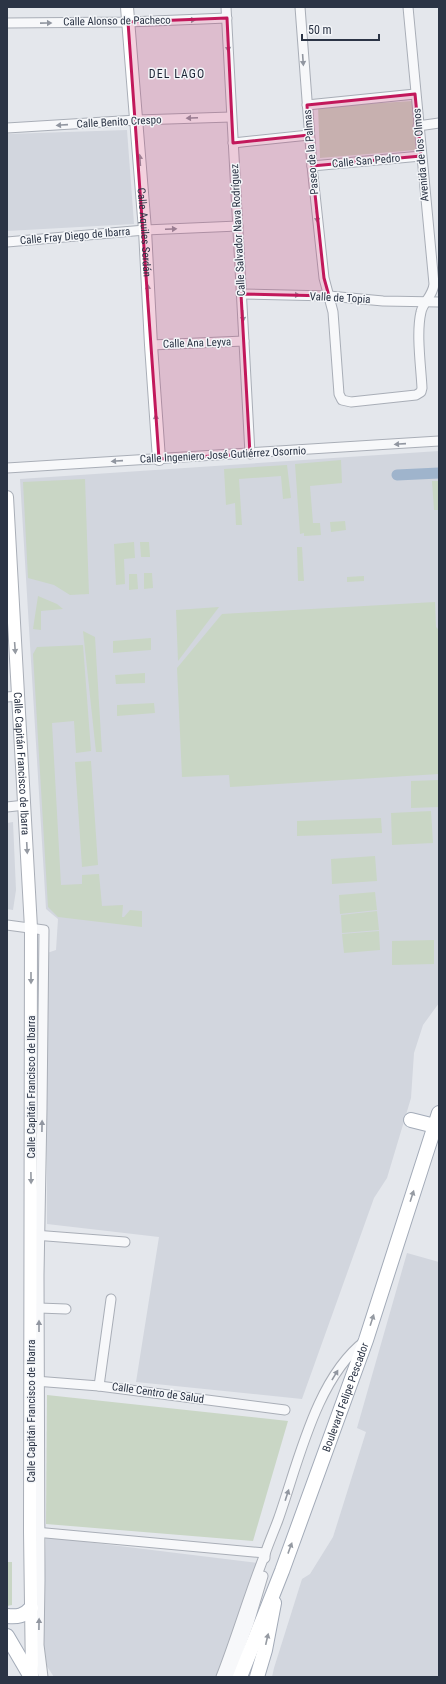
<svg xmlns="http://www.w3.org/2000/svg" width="446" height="1684" font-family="'Roboto Condensed',sans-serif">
	<rect width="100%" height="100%" fill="#e4e7ec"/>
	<!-- built -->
	<g fill="#d2d6de">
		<polygon points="127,130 134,224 7,231 7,134"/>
		<polygon points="439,451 439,1003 423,1025 414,1053 411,1098 387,1178 374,1198 302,1399 136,1382 159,1237 47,1224 47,953 56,950 58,919 46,909 20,479"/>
		<polygon points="13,822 16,890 13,910 7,909 7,823"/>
		<polygon points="407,1253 439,1262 439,1677 272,1677 274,1668 302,1579 310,1574 333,1537 366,1432 357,1428"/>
		<polygon points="46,1537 258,1563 217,1677 54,1677 42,1659"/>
	</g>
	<!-- green -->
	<g fill="#c9d6c5">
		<polygon points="412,101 416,150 320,158 318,107"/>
		<polygon points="341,460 342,483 310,486 313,523 320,523 321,535 304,536 304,533 300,534 295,464"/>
		<polygon points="287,465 291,498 283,499 281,476 239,479 242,525 236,525 235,503 226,505 224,469"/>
		<polygon points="85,479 89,594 70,595 54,585 28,578 23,482"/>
		<polygon points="432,481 439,481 439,510 434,510"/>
		<polygon points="345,521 346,530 331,532 330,522"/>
		<polygon points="134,542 135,558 124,559 125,584 116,585 114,544"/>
		<polygon points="140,542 149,542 150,557 141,557"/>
		<polygon points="297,547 302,547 304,581 298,581"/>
		<polygon points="144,573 152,573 153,588 144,589"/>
		<polygon points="129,574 137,574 138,589 129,590"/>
		<polygon points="364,576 364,581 347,582 347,577"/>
		<polygon points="38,596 57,604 63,609 41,611 41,630 33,629"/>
		<polygon points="435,602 436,627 439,630 439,774 230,787 229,775 182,777 177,668 222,614"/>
		<polygon points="219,607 178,661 176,610"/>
		<polygon points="83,631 95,637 102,752 96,752"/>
		<polygon points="151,638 151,650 113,653 113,641"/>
		<polygon points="83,645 91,751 76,753 74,721 52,723 61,885 82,884 82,875 99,874 102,906 123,905 122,917 124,917 130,910 142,911 142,927 58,917 48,907 33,654 37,647"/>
		<polygon points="145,673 145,683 116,684 115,675"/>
		<polygon points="154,703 155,713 117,716 117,705"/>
		<polygon points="91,761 98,865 82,867 75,762"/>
		<polygon points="439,780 439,807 411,808 411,781"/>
		<polygon points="431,811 433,843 392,845 391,813"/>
		<polygon points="381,818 382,833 297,836 297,821"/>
		<polygon points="375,856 377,881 332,884 331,859"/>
		<polygon points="375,892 377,910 340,914 339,895"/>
		<polygon points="377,911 379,930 342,933 341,915"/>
		<polygon points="379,931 380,950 344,953 342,934"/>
		<polygon points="434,940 434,964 392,965 392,941"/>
		<polygon points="47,1395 288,1421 253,1541 46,1524"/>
		<polygon points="7,1562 12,1562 12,1605 7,1606"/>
	</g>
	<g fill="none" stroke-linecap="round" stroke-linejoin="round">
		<!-- canal -->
		<polyline stroke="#9fb4cc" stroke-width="11" points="397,475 439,473"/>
		<defs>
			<g id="street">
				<polyline points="226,7 250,454"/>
				<path d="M 300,7 L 312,166 L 324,278 L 333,312 L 339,394 L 342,400 L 351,402 L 416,395 L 421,392 L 422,388 C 421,367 416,333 421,312 C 423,302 433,296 434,284 L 408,7"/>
				<polyline points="7,23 128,22 227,18"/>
				<polyline points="307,105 415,94"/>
				<polyline points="418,126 439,123"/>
				<polyline points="7,128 137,120 231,117"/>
				<polyline points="233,143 309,135"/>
				<polyline points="312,166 421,156"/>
				<polyline points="7,242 145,230 238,226"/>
				<polyline points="241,294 329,296 383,301 439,302"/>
				<polyline points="151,345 244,341"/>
				<polyline points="7,468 439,441"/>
				<polyline points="7,697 18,696"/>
				<polyline points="7,807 25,805"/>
				<polyline points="7,925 44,930 42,1108 39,1275 40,1580 39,1645 43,1677"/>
				<polyline points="34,1235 125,1242"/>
				<polyline points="39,1308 66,1309"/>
				<polyline points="35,1381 99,1386 285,1410"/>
				<polyline points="99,1386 111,1299"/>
				<polyline points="35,1532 265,1553 265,1558"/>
				<path d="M 221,1677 C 237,1636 249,1594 265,1554 C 269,1542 274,1531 278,1520 C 298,1464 316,1378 365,1341"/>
				<polyline points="229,1677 249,1623 263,1576"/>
			</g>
			<g id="secondary">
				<path id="s1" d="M 127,7 L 145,230 L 151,345 L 159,459"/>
				<path id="s2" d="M 7,497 L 31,928 L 30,1532 L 32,1677"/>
			</g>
			<g id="primary">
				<polyline points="411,1120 435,1126"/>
				<path d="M 7,1616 C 18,1617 24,1616 31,1608"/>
				<polyline points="7,1636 31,1677"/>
				<path id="s3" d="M 240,1677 L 282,1571 L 366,1340 L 439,1113"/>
				<polyline points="257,1677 265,1650 274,1603"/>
			</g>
		</defs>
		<!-- street casing -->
		<use href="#street" stroke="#a9aeb7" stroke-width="11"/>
		<!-- secondary casing -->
		<use href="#secondary" stroke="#a9aeb7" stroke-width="14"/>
		<!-- primary casing -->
		<use href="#primary" stroke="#a3abb8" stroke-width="16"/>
		<!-- street -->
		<use href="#street" stroke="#f7f8fa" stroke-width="9"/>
		<!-- secondary -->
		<use href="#secondary" stroke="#fff" stroke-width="12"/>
		<!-- primary -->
		<use href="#primary" stroke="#fff" stroke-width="14"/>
	</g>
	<!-- one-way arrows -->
	<defs><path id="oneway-solid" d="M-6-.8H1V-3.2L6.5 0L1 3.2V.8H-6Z"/></defs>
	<g fill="#9196a0">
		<use href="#oneway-solid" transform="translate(190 20) rotate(-2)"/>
		<use href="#oneway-solid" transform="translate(46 23) rotate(-1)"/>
		<use href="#oneway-solid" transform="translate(228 46) rotate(87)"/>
		<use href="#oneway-solid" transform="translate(303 60) rotate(86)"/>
		<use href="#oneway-solid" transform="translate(192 118) rotate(178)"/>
		<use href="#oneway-solid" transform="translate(62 125) rotate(176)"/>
		<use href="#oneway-solid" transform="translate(317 217) rotate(84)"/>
		<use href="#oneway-solid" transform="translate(171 229) rotate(-2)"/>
		<use href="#oneway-solid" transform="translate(294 295) rotate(1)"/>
		<use href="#oneway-solid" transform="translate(243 316) rotate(87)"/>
		<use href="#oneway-solid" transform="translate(400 444) rotate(176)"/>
		<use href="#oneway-solid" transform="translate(117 461) rotate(176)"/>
		<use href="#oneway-solid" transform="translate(42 1126) rotate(-89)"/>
		<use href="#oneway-solid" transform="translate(39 1326) rotate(-90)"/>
		<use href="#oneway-solid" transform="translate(335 1375) rotate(-59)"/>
		<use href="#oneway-solid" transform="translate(287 1495) rotate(-72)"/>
		<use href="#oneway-solid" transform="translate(39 1624) rotate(-89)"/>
	</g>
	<g fill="#959aa2">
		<use href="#oneway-solid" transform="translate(140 160) rotate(-94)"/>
		<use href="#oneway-solid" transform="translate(148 290) rotate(-93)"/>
		<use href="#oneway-solid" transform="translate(156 420) rotate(-94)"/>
		<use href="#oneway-solid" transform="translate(15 648) rotate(86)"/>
		<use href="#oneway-solid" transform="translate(27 848) rotate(87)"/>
		<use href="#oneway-solid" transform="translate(31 978) rotate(90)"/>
		<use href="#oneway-solid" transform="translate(31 1178) rotate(89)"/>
		<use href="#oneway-solid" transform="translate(412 1196) rotate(-72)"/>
		<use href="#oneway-solid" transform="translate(372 1320) rotate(-72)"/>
		<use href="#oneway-solid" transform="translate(290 1548) rotate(-70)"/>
		<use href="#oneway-solid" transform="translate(267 1639) rotate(-77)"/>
	</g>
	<!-- marked area -->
	<path fill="#c2185b" fill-opacity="0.2" stroke="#c2185b" stroke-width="3" stroke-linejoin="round" d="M 227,18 L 233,143 L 309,135 L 307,105 L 415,94 L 421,156 L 312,166 L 324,278 L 329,296 L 241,294 L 250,454 L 159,459 L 128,22 Z"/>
	<g text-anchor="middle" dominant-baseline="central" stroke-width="3" stroke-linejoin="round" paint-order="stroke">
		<!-- street labels -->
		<g font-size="11" fill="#2b3445" stroke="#f4f6f9">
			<text transform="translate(117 21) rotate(-1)">Calle Alonso de Pacheco</text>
			<text transform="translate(119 122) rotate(-3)">Calle Benito Crespo</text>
			<text transform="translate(311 152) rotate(-95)">Paseo de la Palmas</text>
			<text transform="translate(421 155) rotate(-95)">Avenida de los Olmos</text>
			<text transform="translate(366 161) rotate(-5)">Calle San Pedro</text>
			<text transform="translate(238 230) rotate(-93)">Calle Salvador Nava Rodríguez</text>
			<text stroke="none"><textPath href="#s1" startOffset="226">Calle Aquiles Serdán</textPath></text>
			<text transform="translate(75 236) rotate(-5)">Calle Fray Diego de Ibarra</text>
			<text transform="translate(340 298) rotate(3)">Valle de Topia</text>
			<text transform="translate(197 343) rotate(-2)">Calle Ana Leyva</text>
			<text transform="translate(223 455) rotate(-3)">Calle Ingeniero José Gutiérrez Osornio</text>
			<text stroke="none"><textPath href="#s2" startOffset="267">Calle Capitán Francisco de Ibarra</textPath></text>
			<text transform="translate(31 1087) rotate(-90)">Calle Capitán Francisco de Ibarra</text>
			<text transform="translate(158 1393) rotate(8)">Calle Centro de Salud</text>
			<text stroke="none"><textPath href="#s3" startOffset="299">Boulevard Felipe Pescador</textPath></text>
			<text transform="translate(31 1411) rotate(-90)">Calle Capitán Francisco de Ibarra</text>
		</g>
		<!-- neighbourhood labels -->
		<g font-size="12" letter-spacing="1" fill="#1d2536" stroke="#f4f6f9">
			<text x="177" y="74">DEL LAGO</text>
		</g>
	</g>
	<!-- border -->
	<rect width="446" height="1684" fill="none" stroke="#2b3445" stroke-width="16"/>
	<!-- scale -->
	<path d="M302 34v6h77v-6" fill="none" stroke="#2b3445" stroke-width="2"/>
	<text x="308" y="34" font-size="12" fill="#2b3445" stroke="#f4f6f9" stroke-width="3" paint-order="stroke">50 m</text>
</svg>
